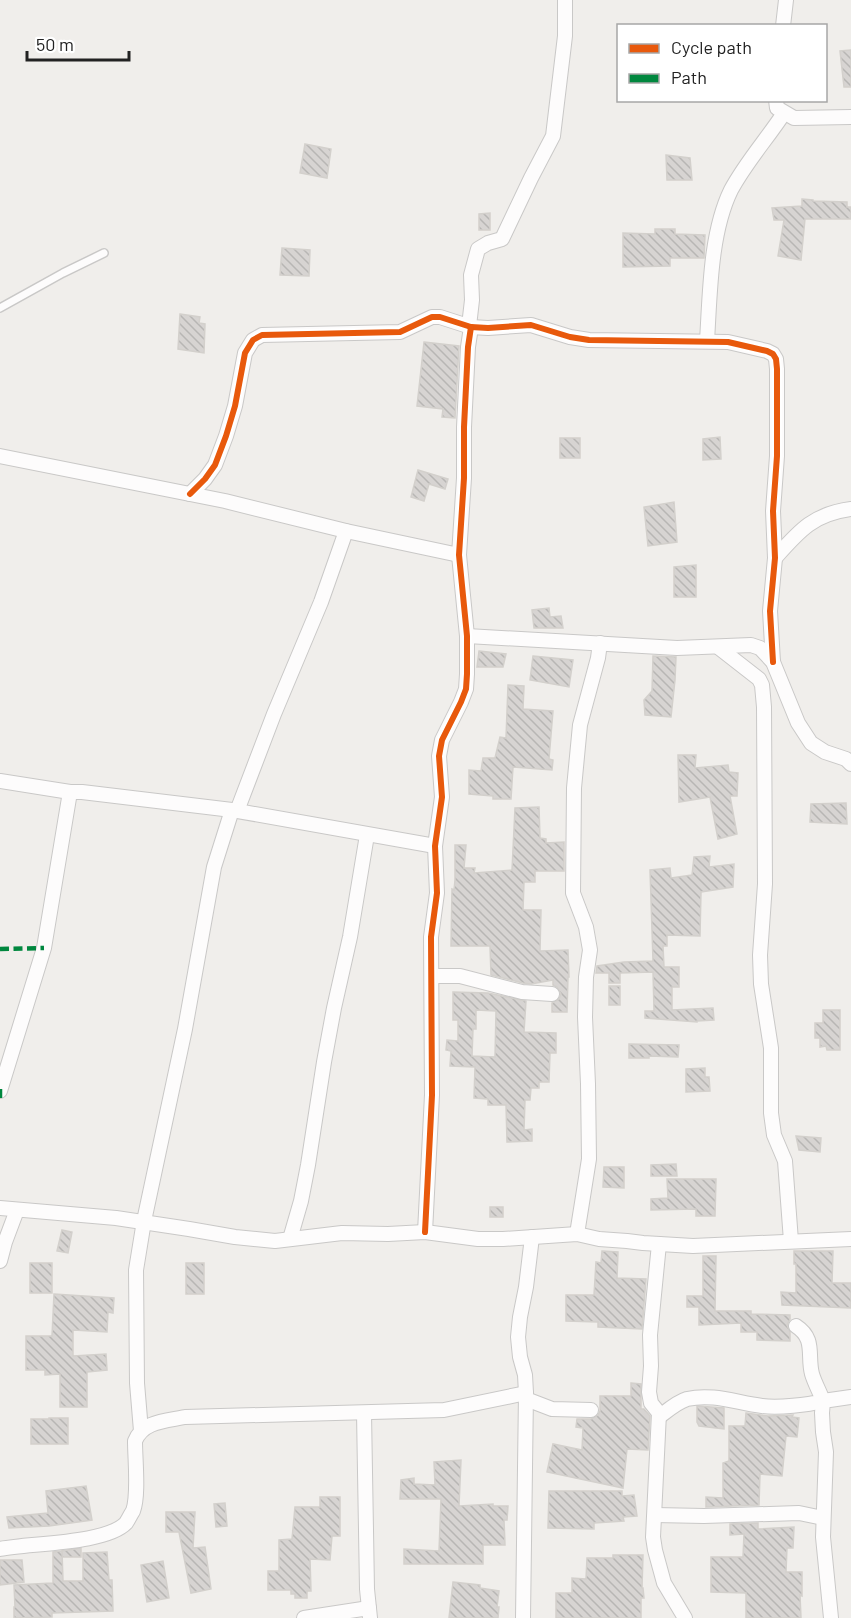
<svg xmlns="http://www.w3.org/2000/svg" width="851" height="1618" font-family="Barlow,sans-serif">
	<defs>
		<pattern id="building-back-hatch" width="6" height="6" patternUnits="userSpaceOnUse" patternTransform="scale(1.5)"><rect width="6" height="6" fill="#d7d4d2"/><path d="M-1 5l2 2M0 0l6 6M5-1l2 2" fill="none" stroke="#b8b6b4"/></pattern>
	</defs>
	<rect width="100%" height="100%" fill="#f0eeeb"/>
	<!-- building -->
	<g fill="url(#building-back-hatch)" stroke="#d3d0cc" stroke-width="1.5" fill-rule="evenodd">
		<polygon points="851,50 851,87 844,87 840,51"/>
		<polygon points="305,144 331,149 327,178 300,173"/>
		<polygon points="666,155 690,158 692,180 667,180"/>
		<polygon points="802,199 813,200 813,201 847,202 847,207 851,207 851,219 805,219 801,260 778,256 784,220 774,220 772,208 802,206"/>
		<polygon points="490,213 490,230 479,230 479,214"/>
		<polygon points="655,229 675,229 675,234 705,235 704,258 670,258 670,266 623,267 623,233 655,234"/>
		<polygon points="282,248 310,250 309,276 280,275"/>
		<polygon points="180,314 200,317 199,323 205,324 204,353 178,349"/>
		<polygon points="424,342 459,346 455,418 442,417 443,409 417,406"/>
		<polygon points="720,437 721,459 703,460 703,439"/>
		<rect x="560" y="438" width="20" height="20"/>
		<polygon points="418,470 448,479 445,489 429,484 424,501 411,497"/>
		<polygon points="674,502 677,542 648,546 644,507"/>
		<polygon points="696,565 696,597 674,597 674,567"/>
		<polygon points="549,608 550,617 561,616 563,628 534,628 532,610"/>
		<polygon points="479,651 506,654 503,667 477,667"/>
		<polygon points="533,656 573,660 569,687 530,680"/>
		<polygon points="653,656 676,657 675,680 671,717 645,715 644,700 652,691"/>
		<polygon points="508,685 524,686 523,709 553,711 549,759 553,760 552,770 513,767 511,799 493,799 493,796 469,794 469,770 481,771 483,758 495,758 500,737 506,738"/>
		<polygon points="678,755 696,755 695,768 728,765 729,772 738,773 737,796 730,796 737,834 718,839 710,797 679,802"/>
		<polygon points="846,803 847,824 810,822 811,804"/>
		<polygon points="539,807 540,838 546,839 546,843 564,842 564,871 535,871 535,882 524,882 523,910 541,910 540,951 568,950 569,977 568,977 567,1012 552,1012 552,1003 559,999 561,994 557,987 553,985 553,980 531,984 523,983 491,975 490,946 451,946 452,889 454,890 455,880 455,845 466,845 464,868 475,868 474,873 512,870 515,808"/>
		<polygon points="710,856 709,867 734,864 733,887 701,892 700,936 667,935 667,946 663,946 664,967 679,967 679,987 672,987 672,1010 713,1008 714,1020 697,1021 697,1022 645,1018 645,1011 654,1011 653,972 620,973 620,983 609,983 609,973 596,973 597,966 624,962 653,961 650,870 670,868 671,878 692,875 694,857"/>
		<rect x="609" y="986" width="11" height="19"/>
		<path d="M 453,992 L 488,993 L 526,1001 L 524,1032 L 556,1033 L 556,1053 L 550,1053 L 549,1082 L 539,1082 L 539,1088 L 531,1088 L 530,1100 L 525,1100 L 524,1130 L 532,1129 L 532,1141 L 507,1142 L 506,1105 L 488,1105 L 488,1099 L 474,1098 L 475,1067 L 450,1066 L 451,1051 L 446,1050 L 447,1040 L 458,1041 L 458,1020 L 453,1020 ZM 476,1010 L 496,1011 L 495,1057 L 472,1056 L 473,1029 L 476,1029 Z"/>
		<polygon points="823,1010 840,1010 840,1050 827,1050 826,1046 820,1047 820,1038 815,1038 815,1023 823,1023"/>
		<polygon points="629,1044 679,1045 678,1057 649,1056 649,1058 629,1058"/>
		<polygon points="705,1068 705,1077 709,1077 710,1091 686,1092 686,1069"/>
		<polygon points="796,1136 821,1138 820,1152 799,1150"/>
		<polygon points="676,1164 677,1176 651,1176 651,1165"/>
		<polygon points="604,1167 624,1167 624,1188 603,1187"/>
		<polygon points="667,1179 716,1179 715,1216 696,1216 696,1209 651,1210 651,1199 668,1198"/>
		<rect x="490" y="1207" width="13" height="10"/>
		<polygon points="62,1230 72,1232 68,1253 57,1251"/>
		<polygon points="602,1251 618,1252 617,1278 646,1279 642,1329 598,1327 598,1322 566,1321 566,1295 594,1295 596,1262 601,1263"/>
		<polygon points="794,1251 833,1251 832,1283 851,1283 851,1308 782,1305 781,1292 796,1293 796,1264 794,1264"/>
		<polygon points="703,1256 716,1256 715,1311 751,1311 751,1314 790,1315 790,1319 787,1325 790,1332 790,1341 757,1340 757,1332 741,1332 741,1323 699,1325 699,1307 687,1307 687,1296 703,1296"/>
		<rect x="30" y="1263" width="22" height="30"/>
		<rect x="186" y="1263" width="18" height="31"/>
		<polygon points="54,1294 114,1298 113,1313 108,1312 107,1332 73,1330 73,1356 106,1354 107,1370 87,1372 87,1407 60,1407 60,1374 45,1375 45,1370 26,1370 26,1336 52,1336"/>
		<polygon points="631,1383 641,1384 641,1409 644,1409 650,1416 648,1450 627,1449 623,1488 547,1472 553,1444 582,1450 583,1428 576,1427 577,1419 591,1419 598,1415 600,1411 600,1396 631,1396"/>
		<polygon points="697,1406 724,1408 724,1429 699,1426 697,1422"/>
		<polygon points="746,1413 768,1416 793,1415 792,1417 799,1418 797,1437 786,1436 782,1476 760,1474 759,1505 706,1507 706,1497 723,1498 723,1463 729,1461 729,1426 745,1426"/>
		<polygon points="49,1418 68,1418 68,1444 31,1444 31,1419 49,1419"/>
		<polygon points="461,1460 459,1506 493,1504 493,1506 508,1506 507,1520 504,1520 505,1545 483,1545 483,1564 404,1564 404,1549 439,1551 441,1499 400,1499 401,1480 414,1478 414,1484 435,1485 434,1462"/>
		<polygon points="86,1486 92,1520 49,1526 9,1528 7,1517 48,1513 46,1491"/>
		<polygon points="549,1491 622,1491 622,1496 634,1495 637,1516 623,1517 624,1521 594,1523 594,1529 548,1528"/>
		<polygon points="320,1497 340,1497 340,1536 332,1536 330,1560 310,1559 311,1591 307,1591 307,1598 295,1598 295,1594 291,1594 291,1590 268,1590 268,1571 279,1571 279,1540 292,1539 295,1507 320,1507"/>
		<polygon points="225,1503 227,1526 216,1527 214,1504"/>
		<polygon points="166,1512 195,1512 193,1548 205,1547 211,1589 191,1593 179,1532 166,1532"/>
		<polygon points="758,1523 758,1529 794,1527 793,1548 787,1548 786,1572 802,1572 802,1596 800,1595 801,1618 746,1618 746,1593 711,1592 711,1557 743,1557 744,1534 730,1535 730,1524"/>
		<polygon points="81,1548 81,1557 62,1557 62,1551"/>
		<polygon points="62,1551 63,1581 83,1581 83,1553 107,1552 109,1580 112,1580 113,1611 52,1613 52,1617 14,1618 14,1607 15,1607 14,1585 53,1583 53,1552"/>
		<polygon points="613,1555 643,1555 642,1588 643,1588 644,1598 641,1598 641,1618 556,1618 556,1593 572,1593 572,1578 586,1579 587,1558 613,1558"/>
		<polygon points="0,1560 22,1560 24,1582 0,1585"/>
		<polygon points="163,1561 169,1598 147,1602 141,1565"/>
		<polygon points="453,1582 480,1585 480,1588 499,1591 497,1607 499,1607 498,1618 449,1618"/>
	</g>
	<g fill="none" stroke-linecap="round" stroke-linejoin="round">
		<defs>
			<polyline id="lane" points="0,308 63,273 104,253"/>
			<g id="street">
				<polyline points="783,26 786,0"/>
				<polyline points="776,100 777,108 794,118 851,117"/>
				<polyline points="469,326 472,300 471,275 478,249 488,243 502,239 531,178 553,136 565,36 565,0"/>
				<path d="M 707,341 C 710,294 710,233 731,190 C 746,162 767,139 784,113"/>
				<polyline points="0,456 225,501 346,531 459,555"/>
				<polyline points="190,494 205,479 215,465 226,436 235,406 245,353 253,340 262,335 400,332 432,317 440,317 471,327 488,328 531,325 570,337 589,340 728,342 767,351 773,354 776,359 777,369 777,456 773,511 775,558 770,611 773,662"/>
				<path d="M 775,558 C 799,531 813,514 851,509"/>
				<polyline points="467,636 677,648 751,645 760,648 773,662 798,723 811,743 825,752 846,759 851,764"/>
				<polyline points="718,647 759,679 762,685 764,707 765,884 760,955 761,984 771,1048 771,1113 774,1135 785,1161 791,1241"/>
				<polyline points="0,781 70,792 82,792 232,810 435,846"/>
				<polyline points="237,811 274,714 321,602 346,531"/>
				<polyline points="432,976 460,976 522,992 552,994"/>
				<polyline points="0,1091 44,948 70,792"/>
				<polyline points="0,1208 116,1218 189,1229 235,1237 275,1241 342,1233 388,1234 425,1232 478,1239 503,1239 577,1234 599,1239 627,1241 643,1243 693,1246 851,1239"/>
				<polyline points="425,1232 432,1095 431,937 437,893 435,846 442,797 439,756 442,740 461,702 466,689 467,674 467,636 459,555 464,478 464,427 468,347 471,327"/>
				<polyline points="577,1234 589,1159 588,1084 585,1017 586,977 590,950 586,927 573,893 574,788 580,725 598,658 600,643"/>
				<polyline points="290,1239 301,1201 308,1165 324,1062 334,1008 350,937 367,835"/>
				<polyline points="659,1244 650,1335 651,1366 649,1392 651,1403 659,1413 653,1537 655,1550 664,1583 685,1618"/>
				<polyline points="0,1261 5,1242 17,1210"/>
				<polyline points="526,1399 552,1409 591,1410"/>
				<polyline points="364,1413 367,1589 370,1618"/>
				<path d="M 659,1417 C 668,1410 677,1402 687,1399 C 713,1393 737,1403 762,1406 C 779,1408 807,1405 823,1401 C 820,1392 815,1384 812,1374 C 807,1355 816,1339 796,1326"/>
				<polyline points="141,1431 137,1383 136,1270 144,1221 185,1029 214,867 232,810"/>
				<polyline points="655,1515 704,1516 799,1513 823,1518"/>
				<path d="M 0,1549 C 29,1543 106,1544 126,1523 C 128,1520 131,1514 133,1511 C 139,1495 135,1460 135,1441 C 143,1421 166,1421 185,1417 L 444,1410 L 526,1393"/>
				<polyline points="304,1618 369,1608"/>
				<polyline points="523,1618 526,1393 525,1375 520,1357 518,1337 520,1317 526,1287 532,1237"/>
				<polyline points="831,1618 823,1537 826,1452 823,1432 822,1413 823,1401 851,1397"/>
			</g>
		</defs>
		<!-- lane casing -->
		<use href="#lane" stroke="#c9c8c7" stroke-width="10"/>
		<!-- street casing -->
		<use href="#street" stroke="#c9c8c7" stroke-width="16"/>
		<!-- lane -->
		<use href="#lane" stroke="#fdfcfc" stroke-width="7"/>
		<!-- street -->
		<use href="#street" stroke="#fdfcfc" stroke-width="14"/>
		<!-- quiet -->
		<g stroke="#00873e" stroke-width="4.5" stroke-dasharray="9 4.5" stroke-linecap="butt">
			<polyline points="0,949 44,948"/>
			<polyline points="0,1089 0,1101"/>
		</g>
		<defs>
			<g id="cycleway">
				<polyline points="190,494 205,479 215,465 226,436 235,406 245,353 253,340 262,335 400,332 432,317 440,317 471,327 488,328 531,325 570,337 589,340 728,342 767,351 773,354 776,359 777,369 777,456 773,511 775,558 770,611 773,662"/>
				<polyline points="425,1232 432,1095 431,937 437,893 435,846 442,797 439,756 442,740 461,702 466,689 467,674 467,636 459,555 464,478 464,427 468,347 471,327"/>
			</g>
		</defs>
		<!-- cycleway casing -->
		<use href="#cycleway" stroke="#fff" stroke-width="10"/>
		<!-- cycleway -->
		<use href="#cycleway" stroke="#e8590c" stroke-width="6"/>
	</g>
	<!-- legend -->
	<rect x="617" y="24" width="210" height="78" fill="#ffffff" stroke="#a7a7a7" stroke-width="1.5"/>
	<rect x="629" y="44" width="30" height="9" fill="#e8590c" stroke="#a7a7a7" stroke-width="1.5"/>
	<text x="671" y="54" font-size="18" fill="#222222">Cycle path</text>
	<rect x="629" y="74" width="30" height="9" fill="#00873e" stroke="#a7a7a7" stroke-width="1.5"/>
	<text x="671" y="84" font-size="18" fill="#222222">Path</text>
	<!-- scale -->
	<path d="M27 51v9h102v-9" fill="none" stroke="#222222" stroke-width="3"/>
	<text x="36" y="51" font-size="18" fill="#222222" stroke="#ffffff" stroke-width="4.5" paint-order="stroke">50 m</text>
</svg>
